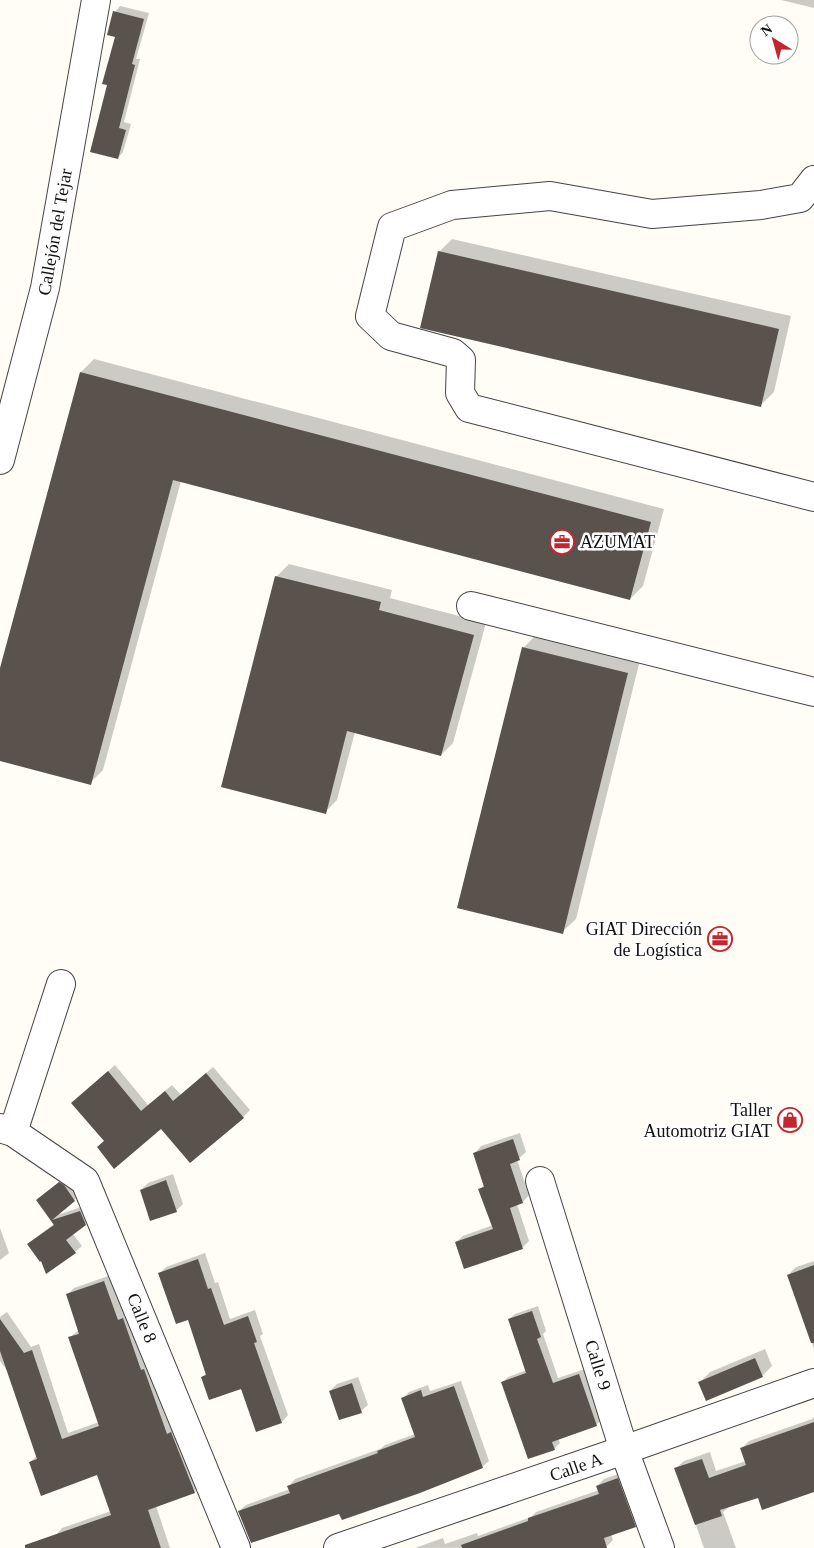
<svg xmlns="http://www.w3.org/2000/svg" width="814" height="1548" font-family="Georgia,serif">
	<rect width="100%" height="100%" fill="#fffdf5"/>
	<!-- shadow -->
	<g fill="#0003">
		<polygon points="781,0 814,0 814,8"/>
		<polygon points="120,6 149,13 136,59 140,59 124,122 131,124 123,152 118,158 109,85 116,36 115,12"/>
		<polygon points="452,239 791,316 774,392 761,405 439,252"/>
		<polygon points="94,359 664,509 643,586 630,599 181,481 103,770 90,783 0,760 0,673 81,372"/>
		<polygon points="289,564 392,590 390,598 486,623 453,743 441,755 355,732 337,800 325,812 276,577"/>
		<polygon points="536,635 640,660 576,919 562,932 523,648"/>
		<polygon points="115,1065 148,1105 172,1085 181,1095 213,1067 250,1110 243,1117 162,1128 79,1097"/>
		<polygon points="520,1133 526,1152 517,1160 529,1195 523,1202 517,1204 529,1241 522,1248 456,1242 463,1236 493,1225 480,1189 485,1184 475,1153 481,1146"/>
		<polygon points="173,1174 183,1204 176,1211 141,1190 148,1183"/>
		<polygon points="67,1176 81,1194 57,1215 87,1205 92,1218 73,1234 82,1246 75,1252 42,1260 28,1244 55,1223 38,1200"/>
		<polygon points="0,1228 9,1253 0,1260"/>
		<polygon points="205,1253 215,1283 218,1282 230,1319 255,1310 263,1334 260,1336 288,1415 282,1422 242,1387 202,1377 207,1373 188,1318 159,1274 166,1267"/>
		<polygon points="814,1261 814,1349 788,1275 796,1267"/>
		<polygon points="111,1275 124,1314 130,1312 201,1485 194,1492 156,1506 170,1548 25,1548 56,1535 62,1528 111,1511 98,1474 30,1462 37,1456 9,1373 0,1361 0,1317 7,1312 31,1347 39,1344 68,1433 99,1422 69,1338 79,1330 67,1295 74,1288"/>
		<polygon points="538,1306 546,1331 543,1334 558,1378 585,1369 602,1419 596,1425 558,1438 560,1443 554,1449 503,1382 508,1377 527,1370 509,1319 515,1314"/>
		<polygon points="765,1349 772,1366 762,1376 700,1382 710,1372"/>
		<polygon points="358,1377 368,1405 361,1411 330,1391 337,1384"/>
		<polygon points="461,1381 489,1461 482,1467 340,1512 239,1511 246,1505 290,1489 289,1486 295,1479 380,1449 385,1445 415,1434 403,1398 409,1392 428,1385 430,1391"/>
		<polygon points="814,1417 814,1477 729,1507 723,1512 736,1548 704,1548 676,1468 684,1461 710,1452 716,1471 746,1461 742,1448 749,1441 812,1419"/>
		<polygon points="624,1472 642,1519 635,1526 611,1534 613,1540 606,1547 415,1548 443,1538 445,1544 477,1533 478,1536 531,1517 536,1512 599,1490 597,1486 604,1479"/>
	</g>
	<!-- building -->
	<g fill="#5a524d">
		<polygon points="113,11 144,19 132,64 135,65 119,128 126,130 118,159 90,152 107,85 102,84 115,37 107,35"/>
		<polygon points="438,251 779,329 761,407 420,328"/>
		<polygon points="80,372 651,522 630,600 173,480 91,785 0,761 0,668"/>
		<polygon points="275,576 381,602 379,610 474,635 441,756 347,731 326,814 221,787"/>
		<polygon points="522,647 628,673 563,934 457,908"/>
		<polygon points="108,1071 141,1111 165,1091 173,1101 206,1073 244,1118 190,1163 161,1129 114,1169 97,1147 104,1141 71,1103"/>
		<polygon points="513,1139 520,1160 510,1164 523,1203 510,1208 523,1249 464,1269 455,1242 493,1229 478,1189 484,1187 473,1153"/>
		<polygon points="166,1180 177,1212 150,1221 140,1190"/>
		<polygon points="59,1182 64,1185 75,1201 52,1220 80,1211 86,1225 66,1240 76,1253 46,1274 41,1261 40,1262 27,1244 54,1225 36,1200"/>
		<polygon points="198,1259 208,1289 211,1288 224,1325 248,1316 257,1342 254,1343 282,1423 256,1432 241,1389 209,1400 201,1377 206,1375 188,1320 176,1324 158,1273"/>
		<polygon points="814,1265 814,1343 811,1343 787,1275"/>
		<polygon points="104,1281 118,1320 123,1318 141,1370 144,1369 167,1434 171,1432 195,1493 148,1510 161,1548 25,1548 25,1545 111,1515 97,1475 41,1496 29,1462 37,1459 0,1351 0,1319 24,1353 32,1350 62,1439 99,1426 68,1337 79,1334 66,1294"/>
		<polygon points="532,1311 541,1337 537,1339 553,1383 579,1374 597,1426 552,1442 555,1450 528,1459 501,1382 526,1373 508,1319"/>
		<polygon points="755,1358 763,1377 706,1401 698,1382"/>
		<polygon points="352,1383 362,1413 339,1420 329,1391"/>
		<polygon points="454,1386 483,1468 420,1493 342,1520 339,1514 251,1543 238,1511 290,1493 287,1486 378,1453 377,1451 415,1437 401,1398 421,1390 423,1397"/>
		<polygon points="814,1422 814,1492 762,1510 758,1498 720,1510 722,1516 695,1525 674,1468 702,1459 709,1478 746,1465 740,1448"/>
		<polygon points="618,1478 636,1527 604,1538 607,1548 462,1548 461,1545 528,1521 528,1518 599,1494 596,1486"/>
	</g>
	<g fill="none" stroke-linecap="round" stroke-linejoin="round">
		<defs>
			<g id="minor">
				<polyline points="814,180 800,198 761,205 652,214 550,196 452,205 392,227 370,316 391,336 453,353 461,360 460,393 469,408 814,497"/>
				<polyline points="0,460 45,288 96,0"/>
				<polyline points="471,606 814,692"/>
				<polyline points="0,1128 13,1132 85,1181 236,1548"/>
				<polyline points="13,1132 61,984"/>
				<polyline points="540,1181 624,1450 660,1548"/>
				<polyline points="338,1548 624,1450 814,1383"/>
			</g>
		</defs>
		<!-- minor casing -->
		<use href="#minor" stroke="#444" stroke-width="30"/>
		<!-- minor -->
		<use href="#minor" stroke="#fff" stroke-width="28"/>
	</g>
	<!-- icons -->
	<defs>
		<symbol id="office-ring" viewBox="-11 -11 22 22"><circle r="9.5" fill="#fff" stroke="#c4262e" stroke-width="1.5"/><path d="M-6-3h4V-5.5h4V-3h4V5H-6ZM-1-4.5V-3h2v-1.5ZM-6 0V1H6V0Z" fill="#c4262e"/></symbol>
		<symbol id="shop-ring" viewBox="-11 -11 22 22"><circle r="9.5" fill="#fff" stroke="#c4262e" stroke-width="1.5"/><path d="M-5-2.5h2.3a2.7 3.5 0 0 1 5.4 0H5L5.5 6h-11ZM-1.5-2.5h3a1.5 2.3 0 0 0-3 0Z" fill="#c4262e"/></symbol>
	</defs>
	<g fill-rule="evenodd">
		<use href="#office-ring" x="548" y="528" width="28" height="28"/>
		<use href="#office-ring" x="706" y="925" width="28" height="28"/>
		<use href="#shop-ring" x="776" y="1106" width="28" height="28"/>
	</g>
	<g text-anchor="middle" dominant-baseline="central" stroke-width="5" stroke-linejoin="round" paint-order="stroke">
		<!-- street labels -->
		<g font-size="18" fill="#111" stroke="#fff">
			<text transform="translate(55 232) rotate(-80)">Callejón del Tejar</text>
			<text transform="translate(142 1318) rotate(68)">Calle 8</text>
			<text transform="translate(598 1365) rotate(73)">Calle 9</text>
			<text transform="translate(576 1467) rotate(-19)">Calle A</text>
		</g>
		<!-- poi labels -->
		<g font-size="18" fill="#111" stroke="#fff" text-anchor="end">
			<text x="580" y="542" text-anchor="start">AZUMAT</text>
			<text x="702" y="929">GIAT Dirección<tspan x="702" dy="21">de Logística</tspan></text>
			<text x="772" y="1110">Taller<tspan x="772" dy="21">Automotriz GIAT</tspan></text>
		</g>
	</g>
	<!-- north arrow -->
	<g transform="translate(774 40) rotate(323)"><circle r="24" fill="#ffffff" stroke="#a0a0a0"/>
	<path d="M0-4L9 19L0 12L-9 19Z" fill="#c4262e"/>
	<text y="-8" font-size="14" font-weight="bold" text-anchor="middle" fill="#111111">N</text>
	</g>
</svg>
